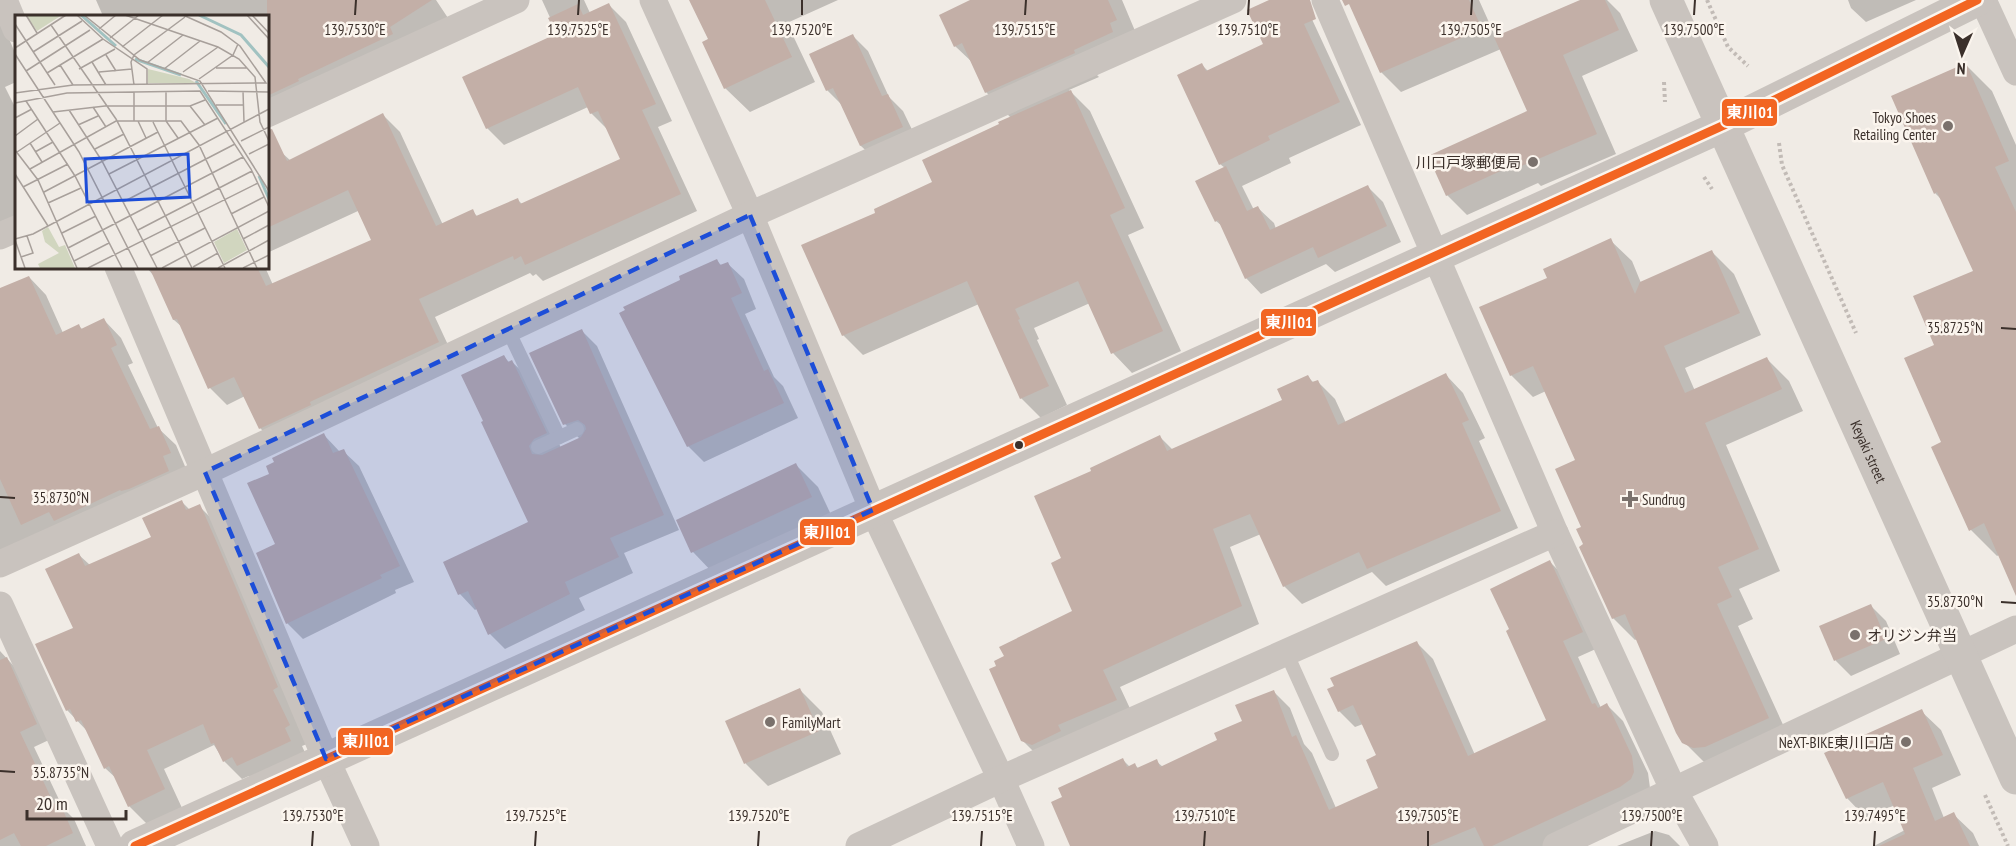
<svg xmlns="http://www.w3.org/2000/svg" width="2016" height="846" font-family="'PT Sans Narrow','Noto Sans JP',sans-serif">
	<rect width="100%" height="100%" fill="#f0ebe5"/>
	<!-- shadow -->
	<g fill="#0003">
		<polygon points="96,0 436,0 448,18 267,120 267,16 103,16"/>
		<polygon points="542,0 584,0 590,13 609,5 626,22 672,121 658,127 697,211 543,281 536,274 533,276 530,273 435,317 455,360 277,445 260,428 245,396 227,405 210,388 182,327 174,320 154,276 146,267 265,267 273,285 373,240 358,211 267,253 267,158 281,152 291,161 383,115 400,132 443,225 472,211 478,217 517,199 523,205 622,160 607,129 591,113 588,107 504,145 487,128 558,35"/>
		<polygon points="691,0 838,0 787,23 815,82 750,112 725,88 710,39"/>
		<polygon points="973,0 1122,0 1141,45 1097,75 1099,77 1069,90 1090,111 1144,228 1128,235 1181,351 1132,373 1113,353 1090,303 1034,328 1039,339 1037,340 1067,405 1041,418 1021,398 979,304 863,355 843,335 877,214 934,183 1011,118 986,92 973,63 955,46"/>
		<polygon points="1273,0 1295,0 1310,15 1361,125 1289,158 1291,163 1242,186 1254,210 1258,208 1274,223 1276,229 1368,187 1383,202 1401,242 1335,272 1326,264 1261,294 1246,278 1222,226 1216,221 1225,168 1220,164 1202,65 1208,71 1265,45"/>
		<polygon points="1348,0 1479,0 1496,38 1584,0 1607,0 1620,13 1638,51 1582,76 1616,154 1541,186 1538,183 1467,215 1447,195 1529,112 1501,49 1401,92 1381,72"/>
		<polygon points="1848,0 1916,0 1866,22 1851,8"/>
		<polygon points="0,18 16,55 16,82 5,87 16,109 16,234 0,242"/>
		<polygon points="853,36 868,51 889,97 903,111 918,142 877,161 861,146 842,105 827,90"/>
		<polygon points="1966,65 1992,91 2016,145 2016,587 1999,555 1997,556 1971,530 1943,443 1936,345 1975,272 1942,200 1935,193"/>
		<polygon points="1610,240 1632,261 1641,283 1712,252 1734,274 1761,335 1685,368 1695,391 1767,359 1789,381 1803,411 1726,445 1780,571 1739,589 1753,619 1738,626 1790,740 1706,764 1684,742 1637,639 1635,640 1613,618 1585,545 1577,461 1546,391 1533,397 1511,375 1549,279"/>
		<polygon points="717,261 722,266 728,264 744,279 756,309 745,314 774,377 783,386 798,418 704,462 688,446 682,281"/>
		<polygon points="29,277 46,295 63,333 79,326 83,330 104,320 121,338 133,363 128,365 158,428 176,445 187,471 0,566 0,295"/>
		<polygon points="582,331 597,346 679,530 624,553 633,573 579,598 585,610 505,649 490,634 478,608 475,610 460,594 445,562 530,522 504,357 510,363 512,362 528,377 561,448 580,439 565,424 531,354"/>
		<polygon points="1446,375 1463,393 1485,438 1479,441 1518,528 1386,586 1372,572 1302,604 1284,586 1261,534 1230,547 1259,624 1120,687 1134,717 1040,758 1022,740 1074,612 1063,559 1093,472 1160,437 1173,450 1284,400 1308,377 1314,383 1318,382 1335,399 1346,423"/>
		<polygon points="324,435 340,452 343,451 359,466 414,582 395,590 396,593 303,639 287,623 258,553 277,545 271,474"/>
		<polygon points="796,465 818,487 833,519 715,575 693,552 678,521"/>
		<polygon points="181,501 190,510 199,506 217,524 307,744 302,746 308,759 256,783 249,776 242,779 224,761 214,745 164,769 182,808 147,824 129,806 118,780 105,768 89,733 67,710 79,555 90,565 153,538"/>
		<polygon points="1550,562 1566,578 1598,648 1578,657 1601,708 1607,705 1623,721 1648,773 1650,788 1543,846 1072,846 1123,760 1130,767 1135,765 1139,769 1156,761 1163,767 1219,740 1244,722 1274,692 1290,708 1304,744 1312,753 1336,808 1380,788 1378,756 1363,724 1355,727 1339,711 1417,643 1433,659 1475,755 1548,720"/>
		<polygon points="1870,605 1886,621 1900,654 1851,676 1836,661 1821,627"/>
		<polygon points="0,651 22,675 51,739 34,747 63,808 74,819 86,846 0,846"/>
		<polygon points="800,690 822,712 841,754 768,786 746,764 727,722"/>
		<polygon points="1921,711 1941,730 1961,775 1932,788 1944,818 1953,814 1973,833 1979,846 1874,846 1905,830 1895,805 1866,818 1847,798"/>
		<polygon points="1655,831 1669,835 1680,846 1617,846"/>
	</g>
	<!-- building -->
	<g fill="#c3afa7">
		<polygon points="267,0 432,0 390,27 393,34 298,79 299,81 267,96"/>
		<polygon points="689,0 765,0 792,57 724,89 702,42 708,39"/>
		<polygon points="970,0 1108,0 1117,20 1110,23 1113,32 1074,50 1075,53 985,93 962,43 954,47 939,15"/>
		<polygon points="1269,0 1310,0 1316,19 1304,24 1340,102 1268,136 1270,140 1219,165 1177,75 1202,63 1206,71 1263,44 1247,10"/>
		<polygon points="1342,0 1469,0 1482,29 1380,73 1349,4 1345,6"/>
		<polygon points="1580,0 1605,0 1619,30 1563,55 1597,134 1519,167 1518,163 1446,196 1428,156 1527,111 1494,37"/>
		<polygon points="609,3 656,104 642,110 681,194 525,265 521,256 514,260 513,256 419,299 439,342 314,400 310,402 311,405 259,429 234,377 208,389 177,319 173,320 149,267 257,267 266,286 371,240 348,190 267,228 267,130 272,129 287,161 383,113 436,226 473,209 476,216 518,198 520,204 620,159 598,111 590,114 578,87 486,129 462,77 556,34 548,18 578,4 583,15"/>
		<polygon points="853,34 882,96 888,94 903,127 860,146 833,88 826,91 809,54"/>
		<polygon points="1966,63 2009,161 1995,167 2016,212 2016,596 1984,523 1969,531 1931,447 1941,442 1904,358 1934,345 1913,296 1973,271 1937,192 1934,194 1891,96"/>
		<polygon points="1071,90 1125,208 1110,215 1163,331 1111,354 1078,281 1015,309 1020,319 1018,320 1049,386 1020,399 967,281 842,336 801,245 875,213 874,209 932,182 922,160 999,124 998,122"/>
		<polygon points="1226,166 1247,211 1258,206 1270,230 1368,185 1387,226 1318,258 1313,247 1245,279 1218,220 1215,222 1195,181"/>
		<polygon points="1611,238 1635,294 1640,282 1712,250 1740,313 1664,346 1685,393 1767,357 1782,389 1705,423 1759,549 1718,567 1732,597 1717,604 1769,718 1705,747 1693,748 1682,743 1676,733 1625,614 1612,619 1579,547 1583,544 1576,529 1581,527 1555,469 1575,460 1533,366 1510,376 1479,307 1547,278 1543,269"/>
		<polygon points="717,259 720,265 728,262 742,293 731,298 764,371 768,369 784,403 687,447 619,313 625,310 623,307 680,280 679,276"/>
		<polygon points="29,276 56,335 79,324 81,329 104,318 117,345 111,348 150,429 159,426 171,453 163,456 169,471 129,489 121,491 120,490 54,521 49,512 21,525 0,479 0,288"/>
		<polygon points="582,329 664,515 610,538 619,557 565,582 570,594 488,635 468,591 458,595 443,562 528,522 481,422 483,421 461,375 504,355 508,362 512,360 547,433 534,439 529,446 532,454 542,455 581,437 586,429 585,425 578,420 563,425 529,353"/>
		<polygon points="1446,373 1469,420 1462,423 1501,511 1367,569 1359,552 1283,587 1250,514 1213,529 1242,606 1103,670 1117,700 1058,725 1061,731 1032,745 1021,741 989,669 996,666 994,661 1004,656 999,647 1072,611 1051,563 1061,558 1034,496 1091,471 1090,468 1160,435 1167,451 1282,400 1277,389 1308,375 1312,382 1318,380 1338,425"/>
		<polygon points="324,433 333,453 344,449 400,566 380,575 382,578 286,624 256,553 275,544 247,483 269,474 266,466 274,462 272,458"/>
		<polygon points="796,463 812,497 691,553 676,520"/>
		<polygon points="182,500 186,510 200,504 217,543 278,687 273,690 290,725 285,728 291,741 237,766 232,757 223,762 214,743 211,744 203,724 147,750 165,789 128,807 109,766 104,769 81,720 76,722 70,709 66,711 35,644 73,628 45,569 79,553 85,566 151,537 142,518"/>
		<polygon points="1550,560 1583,632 1563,641 1592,704 1595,703 1598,708 1607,703 1632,756 1634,772 1631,779 1620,787 1492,846 1484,846 1475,827 1429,846 1070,846 1051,802 1062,797 1058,788 1123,758 1127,767 1135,763 1137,768 1157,759 1160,767 1217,740 1214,733 1242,721 1235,705 1274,690 1292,737 1296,735 1329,810 1378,788 1366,760 1376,755 1353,705 1338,712 1327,689 1334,686 1330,678 1417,641 1468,756 1546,720 1506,631 1509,629 1490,589"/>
		<polygon points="1871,604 1886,639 1834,661 1819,626"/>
		<polygon points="7,657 37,724 20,732 54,804 59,801 73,833 46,846 21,846 14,833 0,840 0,660"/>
		<polygon points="800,688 819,731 744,764 725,721"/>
		<polygon points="1922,709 1943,755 1913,768 1935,821 1954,812 1970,846 1879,846 1905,834 1883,782 1846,799 1824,753"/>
	</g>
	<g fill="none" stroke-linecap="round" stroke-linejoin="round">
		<!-- path -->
		<g stroke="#c2bbb6" stroke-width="4" stroke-dasharray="3 3" stroke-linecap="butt">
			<polyline points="1707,0 1728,47 1748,66"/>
			<polyline points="1664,82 1665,102"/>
			<polyline points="1779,143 1782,165 1856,333"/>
			<polyline points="1704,177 1712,189"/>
			<polyline points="1985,795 2008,846"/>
		</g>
		<!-- service -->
		<g stroke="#c9c3be" stroke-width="14">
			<polyline points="508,330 559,437"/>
			<polyline points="538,447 577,429"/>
			<polyline points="1286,652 1332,754"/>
		</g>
		<!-- minor -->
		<g stroke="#c9c3be" stroke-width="27">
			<polyline points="4,0 16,29"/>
			<polyline points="653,0 750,215 873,510 1001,779 1031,846"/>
			<polyline points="1325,0 1555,533 1674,791 1705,846"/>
			<polyline points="1983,0 2016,72"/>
			<polyline points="267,114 516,0"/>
			<polyline points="0,236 16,229"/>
			<polyline points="118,267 326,759 366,846"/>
			<polyline points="0,564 205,472 750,215 1233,0"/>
			<polyline points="0,605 110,846"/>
			<polyline points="859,846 1001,779 1555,533"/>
			<polyline points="1556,846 2016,629"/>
		</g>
		<!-- tertiary -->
		<g stroke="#c9c3be" stroke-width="33">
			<path id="s1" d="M 1666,0 L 2016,778"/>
			<polyline points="135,846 1722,126 1977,0"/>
		</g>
		<defs>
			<polyline id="bus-1" points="135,846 1722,126 1977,0"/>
		</defs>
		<!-- bus-1 casing -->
		<use href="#bus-1" stroke="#fbf5ee" stroke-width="14"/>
		<!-- bus-1 -->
		<use href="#bus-1" stroke="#f26522" stroke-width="9"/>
	</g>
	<!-- marked area -->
	<path fill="#1d4ed8" fill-opacity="0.2" stroke="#1d4ed8" stroke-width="4.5" stroke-dasharray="12 8" stroke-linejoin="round" d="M 750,215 L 873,510 L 326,759 L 205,472 Z"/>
	<!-- ticks -->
	<path fill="none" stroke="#3b302b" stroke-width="2" d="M 355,15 L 356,0M 578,15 L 579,0M 802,15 L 802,0M 1025,15 L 1026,0M 1248,15 L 1249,0M 1471,15 L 1472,0M 1694,15 L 1695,0M 2001,328 L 2016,329M 0,497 L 15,498M 2001,602 L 2016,603M 0,771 L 15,772M 312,846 L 313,831M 535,846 L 536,831M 758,846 L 759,831M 981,846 L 982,831M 1204,846 L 1205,831M 1428,846 L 1428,831M 1651,846 L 1652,831M 1874,846 L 1875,831"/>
	<!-- markers -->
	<g fill="#7a716c" stroke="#fbf5ee" stroke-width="2">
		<circle cx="1948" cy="126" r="6"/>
		<circle cx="1533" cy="162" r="6"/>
		<path d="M1627 490h6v6h6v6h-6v6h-6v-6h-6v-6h6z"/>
		<circle cx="1855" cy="635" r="6"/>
		<circle cx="770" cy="722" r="6"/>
		<circle cx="1906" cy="742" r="6"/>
	</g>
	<circle fill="#3b302b" stroke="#fbf5ee" stroke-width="2" cx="1019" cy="445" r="5"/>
	<g text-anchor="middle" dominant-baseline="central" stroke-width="5" stroke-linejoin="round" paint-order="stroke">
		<!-- poi labels -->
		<g font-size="15" fill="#3b302b" stroke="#fbf5ee" text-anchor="end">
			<text x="1936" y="117">Tokyo Shoes<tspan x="1936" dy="17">Retailing Center</tspan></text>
			<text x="1521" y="162">川口戸塚郵便局</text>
			<text x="1642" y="499" text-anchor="start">Sundrug</text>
			<text x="1867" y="635" text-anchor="start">オリジン弁当</text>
			<text x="782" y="722" text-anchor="start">FamilyMart</text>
			<text x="1894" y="742">NeXT-BIKE東川口店</text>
		</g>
		<!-- street labels -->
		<g font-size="15" fill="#3b302b" stroke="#fbf5ee">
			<text stroke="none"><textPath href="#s1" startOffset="495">Keyaki street</textPath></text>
		</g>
	</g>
	<!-- overview -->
	<g transform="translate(15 15)">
		<rect width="254" height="254" fill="#f0ebe5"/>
		<path d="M 11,0 L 47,0 L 22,16 ZM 133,54 L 174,64 L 181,68 L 133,68 ZM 33,212 L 44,232 L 50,230 L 60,253 L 25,253 L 23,249 L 44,238 L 30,227 L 27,216 ZM 222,214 L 232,235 L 209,248 L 199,227 Z" fill="#d1d6bf"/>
		<path fill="none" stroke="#a1c2c1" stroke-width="3" d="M 66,0 L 101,31M 184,0 L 226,20 L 254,52M 120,44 L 166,60M 181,66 L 211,109M 244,161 L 254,184"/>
		<path fill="none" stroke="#a8a09b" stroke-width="1.5" d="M 11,0 L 22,18M 62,0 L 88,24 L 132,54 L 132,70M 69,0 L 125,45 L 185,66 L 254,176M 110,0 L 203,32 L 224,44 L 240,62 L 245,107 L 254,126M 232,0 L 254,24M 237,0 L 254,18M 0,9 L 40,70M 36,10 L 101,104 L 177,253M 84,14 L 101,0M 95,23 L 124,0M 107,32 L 148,0M 0,33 L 51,0M 18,37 L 67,6M 0,39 L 64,137 L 123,253M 91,40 L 101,56M 77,47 L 91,70M 132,48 L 168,20M 45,50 L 58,70M 201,53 L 232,53M 64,54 L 100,34M 149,54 L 185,26M 11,56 L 75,15M 84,57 L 117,54M 168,57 L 203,32M 32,58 L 88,24M 184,64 L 218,40 L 223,29M 119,70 L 116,47 L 119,40 L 170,2M 151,76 L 151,106 L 163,123M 193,76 L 254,77M 228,76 L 229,107M 119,77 L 119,106M 0,78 L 58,70 L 251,68 L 225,31 L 206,17 L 168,0M 11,86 L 60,161 L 107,253M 0,88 L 52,78 L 185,76 L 236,154 L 254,192M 201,90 L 229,90M 175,91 L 190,110M 78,92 L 91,112M 54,95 L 87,146 L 142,253M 38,97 L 90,91 L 175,91 L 190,85M 0,103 L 17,94M 123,106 L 131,123M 138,107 L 210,253M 63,110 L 83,101M 0,121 L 23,104M 226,126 L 254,112M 15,128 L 27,147M 80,134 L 109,119M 0,135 L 23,165 L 62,253M 2,137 L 45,108M 20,137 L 38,127M 234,139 L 254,129M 15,154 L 101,106 L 166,106 L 184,130 L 242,253M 0,159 L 33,211M 94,159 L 203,103M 8,172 L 53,149M 29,177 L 143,117M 108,187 L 220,129M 33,188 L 66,173M 216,199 L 249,182M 123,215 L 237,156M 47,218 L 81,201M 0,224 L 18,219 L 254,94M 228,224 L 254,210M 0,225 L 10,253M 53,233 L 228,142M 135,241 L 190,213M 6,242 L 18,238 L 12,221M 59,246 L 94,228M 178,252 L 203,238M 73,253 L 243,168M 147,253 L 254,196M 203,253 L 254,225M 228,253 L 254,240"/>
		<path fill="#1d4ed8" fill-opacity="0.15" stroke="#1d4ed8" stroke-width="3" d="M 173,139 L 175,182 L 72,187 L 70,144 Z"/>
		<rect width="254" height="254" fill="none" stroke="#3b302b" stroke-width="3"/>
	</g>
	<g font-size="15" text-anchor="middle" fill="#3b302b" stroke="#fbf5ee" stroke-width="5" stroke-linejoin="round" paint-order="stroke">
		<text x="355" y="35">139.7530°E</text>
		<text x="578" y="35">139.7525°E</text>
		<text x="802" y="35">139.7520°E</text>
		<text x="1025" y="35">139.7515°E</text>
		<text x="1248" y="35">139.7510°E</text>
		<text x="1471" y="35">139.7505°E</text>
		<text x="1694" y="35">139.7500°E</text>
		<text x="1955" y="333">35.8725°N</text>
		<text x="61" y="503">35.8730°N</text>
		<text x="1955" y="607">35.8730°N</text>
		<text x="61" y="778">35.8735°N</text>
		<text x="313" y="821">139.7530°E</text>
		<text x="536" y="821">139.7525°E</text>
		<text x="759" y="821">139.7520°E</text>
		<text x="982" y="821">139.7515°E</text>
		<text x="1205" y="821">139.7510°E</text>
		<text x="1428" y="821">139.7505°E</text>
		<text x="1652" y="821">139.7500°E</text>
		<text x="1875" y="821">139.7495°E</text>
	</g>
	<g stroke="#fbf5ee" stroke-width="2">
		<rect x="1721" y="98" width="57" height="29" rx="6" fill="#f26522"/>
		<rect x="1260" y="308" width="57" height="29" rx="6" fill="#f26522"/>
		<rect x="799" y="518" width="57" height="28" rx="6" fill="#f26522"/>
		<rect x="337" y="727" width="57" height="29" rx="6" fill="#f26522"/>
	</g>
	<g font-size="16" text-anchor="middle" font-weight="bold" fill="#fff">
		<text x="1750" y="118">東川01</text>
		<text x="1289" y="328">東川01</text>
		<text x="827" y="538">東川01</text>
		<text x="366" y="747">東川01</text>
	</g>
	<!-- north arrow -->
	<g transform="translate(1962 54) rotate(183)" stroke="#fbf5ee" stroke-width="4.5" paint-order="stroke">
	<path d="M0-4.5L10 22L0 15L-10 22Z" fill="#3b302b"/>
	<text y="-9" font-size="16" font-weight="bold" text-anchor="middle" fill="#3b302b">N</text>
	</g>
	<!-- scale -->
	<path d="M27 810v9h99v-9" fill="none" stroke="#3b302b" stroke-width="3"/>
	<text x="36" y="810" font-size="18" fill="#3b302b" stroke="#fbf5ee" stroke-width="4.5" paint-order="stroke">20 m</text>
</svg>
